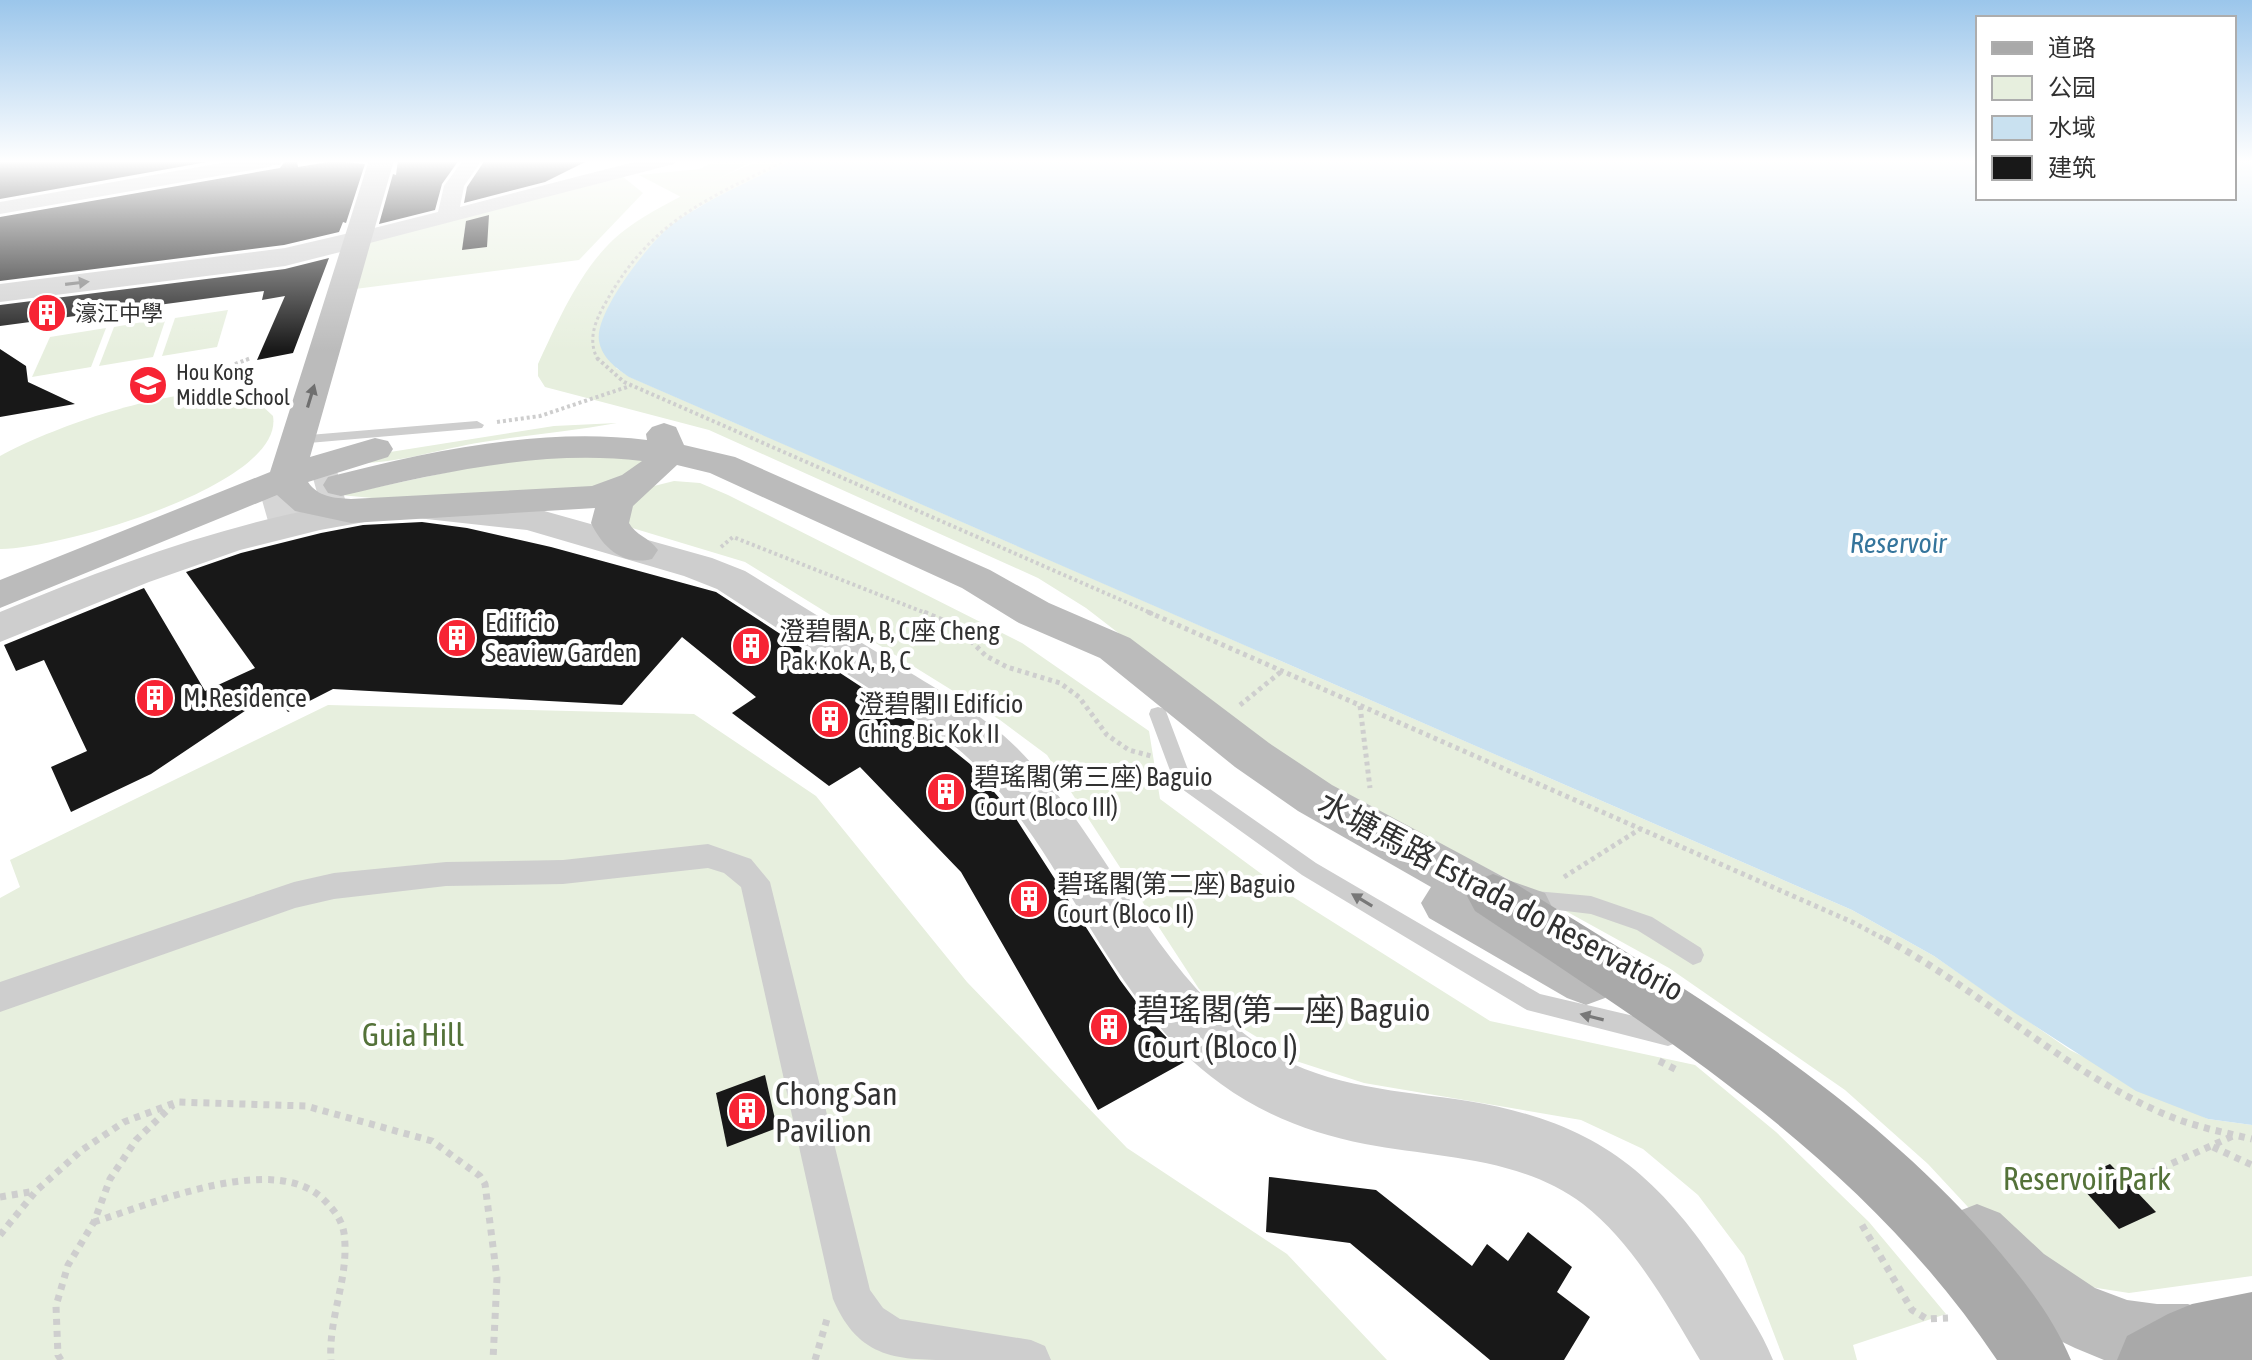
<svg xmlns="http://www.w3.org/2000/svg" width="2252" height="1360" font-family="'Asap Condensed','Noto Sans SC',sans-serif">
	<rect width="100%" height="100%" fill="#fff"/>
	<!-- green -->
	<g fill="#e7efde">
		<polygon points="717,160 756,160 681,197 639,175 700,169"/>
		<path d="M 760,160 L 792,160 L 695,209 L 616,368 L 630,377 L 1852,910 L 1934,956 L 2070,1050 L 2208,1119 L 2252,1125 L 2252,1276 L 2129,1293 L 2084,1286 L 1994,1235 L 1928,1164 L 1845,1090 L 1669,968 L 1504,877 L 1349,800 L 1222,713 L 1086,608 L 1038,578 L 709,430 L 545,387 L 538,376 L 538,364 C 558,321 579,272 614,239 C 648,208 717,179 760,160 Z"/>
		<polygon points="622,176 643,193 579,260 355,289 370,239"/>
		<polygon points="228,310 217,347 162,356 175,318"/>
		<polygon points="166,318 153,357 99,366 114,327"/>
		<polygon points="106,328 91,367 32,377 50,337"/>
		<path d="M 215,393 L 256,400 L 273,416 C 285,486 54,550 0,549 L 0,456 C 53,427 155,392 215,393 Z"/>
		<path d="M 617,423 C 573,431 528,435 483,442 C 439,449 395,465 350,463 L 365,456 L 554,426 Z"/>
		<polygon points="581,454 655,460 611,489 383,499 340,495 482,465"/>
		<polygon points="674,481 700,483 728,495 1022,643 1149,731 1160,799 1290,895 1490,1021 1695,1065 1776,1132 1869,1222 1946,1314 1853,1345 1857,1360 1784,1360 1744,1256 1698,1195 1643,1149 1581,1120 1364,1083 1296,1061 1242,1028 1199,989 1047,755 1000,720 745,562 629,527 624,520 627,503 646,488"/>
		<polygon points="328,705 694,714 816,796 967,982 1127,1148 1287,1254 1387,1360 0,1360 0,898 20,887 10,860"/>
	</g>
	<!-- water -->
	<path fill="#c9e1f0" d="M 792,160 L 1978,160 L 1978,198 L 2234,198 L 2234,160 L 2252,160 L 2252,1125 L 2208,1119 L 2136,1091 L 2015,1013 L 1934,956 L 1852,910 L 629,377 C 616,368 602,358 599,341 C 594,313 650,241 673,224 C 709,198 752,180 792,160 Z"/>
	<!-- building -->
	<g fill="#181818">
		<polygon points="0,160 218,160 0,199"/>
		<polygon points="286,160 297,160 298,167 334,161 365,164 346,223 343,222 339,232 284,245 0,281 0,217 280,168"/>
		<polygon points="398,160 459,160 442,184 435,210 379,224 393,174 396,175"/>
		<polygon points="485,160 589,160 545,182 464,203 467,187"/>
		<polygon points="489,215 487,247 462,250 466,221"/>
		<polygon points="329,258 293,353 257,360 285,296 262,300 264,291 0,326 0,305 285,269"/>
		<polygon points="0,349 26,366 28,382 75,404 0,417"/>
		<polygon points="422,522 467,528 551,547 716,592 929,731 970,764 1013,814 1120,980 1149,1019 1188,1060 1098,1110 961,872 860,767 829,786 732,713 756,697 682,637 622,705 333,689 288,712 273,692 151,774 71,812 51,767 87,751 44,660 16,671 4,645 144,588 205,691 255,668 186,572 241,553 321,533 363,525"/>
		<polygon points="765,1075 777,1128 727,1147 716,1093"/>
		<polygon points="2110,1164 2135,1190 2156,1212 2119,1229 2075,1180"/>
		<polygon points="1269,1177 1376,1190 1472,1266 1487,1244 1508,1261 1528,1232 1572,1267 1557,1292 1590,1317 1564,1360 1490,1360 1350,1243 1266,1232"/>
	</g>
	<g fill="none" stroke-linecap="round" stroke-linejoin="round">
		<!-- secondary-tunnel -->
		<polyline stroke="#d6d6d6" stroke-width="37" stroke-dasharray="37 18" stroke-linecap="butt" points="264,507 341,485"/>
		<!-- path-far3 -->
		<g stroke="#cecece" stroke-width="3" stroke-dasharray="3 3" stroke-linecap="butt">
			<polyline points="246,360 251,358"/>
			<path d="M 598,360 C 587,340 595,321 606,302 C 651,221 708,198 787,160"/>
		</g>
		<!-- path-far2 -->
		<g stroke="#cecece" stroke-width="4" stroke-dasharray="3 3" stroke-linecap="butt">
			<polyline points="597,358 624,382 1153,614"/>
			<polyline points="235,364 251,358"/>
			<polyline points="497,422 540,416 630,386"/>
			<polyline points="721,547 733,537 928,614"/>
		</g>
		<!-- path-far1 -->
		<g stroke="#cecece" stroke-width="5" stroke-dasharray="4 4" stroke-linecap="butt">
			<polyline points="924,612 956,626 986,656 1007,667 1060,683 1079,697 1107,735 1129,750 1151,756"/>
			<polyline points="1148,612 1852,922 1888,941"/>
			<polyline points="1240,705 1282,671"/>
			<polyline points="1360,706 1370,788"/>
			<polyline points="1564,877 1640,829"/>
		</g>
		<!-- path -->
		<g stroke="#cecece" stroke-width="7" stroke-dasharray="6 6" stroke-linecap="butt">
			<path d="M 1885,939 C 1982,991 2062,1070 2164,1114 C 2192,1126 2222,1132 2252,1139"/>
			<polyline points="1659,1061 1679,1071"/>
			<polyline points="2213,1147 2252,1165"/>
			<polyline points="2128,1183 2233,1136"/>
			<polyline points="0,1197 35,1191"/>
			<path d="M 94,1222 C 152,1204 278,1149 326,1202 C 335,1211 342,1221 344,1233 C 350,1277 328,1317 331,1360"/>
			<polyline points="1862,1225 1912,1310 1927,1319 1948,1318"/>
			<polyline points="0,1235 36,1191 82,1150 124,1122 177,1102 306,1106 432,1141 480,1176 485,1184 497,1278 493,1360"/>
			<polyline points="61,1360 58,1355 56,1306 68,1265 94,1222 110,1179 136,1140 173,1105"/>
			<polyline points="815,1360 827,1319"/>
		</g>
		<!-- service -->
		<g fill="#cecece" fill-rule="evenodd">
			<polygon points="477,421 484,425 482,428 297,444 290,440 297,436"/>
			<polygon points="1158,707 1165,709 1167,714 1190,775 1316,863 1540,994 1668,1024 1676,1027 1680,1035 1676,1043 1668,1046 1527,1010 1302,875 1175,784 1149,714 1151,709"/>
			<polygon points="1524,890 1591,896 1652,917 1701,948 1704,955 1701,962 1693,965 1637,930 1591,914 1516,905 1513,899 1516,893"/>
		</g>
		<!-- pedestrian -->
		<path fill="#cecece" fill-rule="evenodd" d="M 708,844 L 751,859 L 770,882 L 870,1290 L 883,1308 L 900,1319 L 1031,1340 L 1045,1346 L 1051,1360 C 1020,1360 988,1360 957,1360 C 898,1360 859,1360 833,1299 L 741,887 L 724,873 L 708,868 L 563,884 L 446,886 L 334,899 L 295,908 L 0,1012 L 0,982 L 294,882 L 334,873 L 446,862 L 563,860 Z"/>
		<!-- minor -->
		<g fill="#cecece" fill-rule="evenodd">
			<polygon points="238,160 279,161 269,167 0,214 0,202"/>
			<polygon points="463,160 482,160 464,186 460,207 642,160 676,160 674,164 366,244 350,244 347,239 350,234 438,212 444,186"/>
		</g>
		<!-- tertiary -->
		<g fill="#cecece" fill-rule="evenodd">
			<polygon points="358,231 368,233 372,239 368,245 285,266 0,302 0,284 285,248"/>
			<path d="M 430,498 L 530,507 L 712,558 L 745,571 C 797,603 849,635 901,667 C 941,692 984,715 1017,748 C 1108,839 1152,972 1261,1046 C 1323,1088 1396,1090 1468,1101 C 1595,1122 1657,1172 1726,1278 C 1743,1305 1761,1330 1773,1360 L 1700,1360 C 1667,1305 1634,1244 1583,1204 C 1521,1157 1439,1158 1365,1144 C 1314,1134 1263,1115 1221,1084 C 1114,1008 1072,870 985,775 C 953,739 910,715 870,689 C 819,656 768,622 717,589 L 684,576 L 527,530 L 417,518 L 411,510 L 417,502 Z"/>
			<path d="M 368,499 L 381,503 L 387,511 L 381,519 L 320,530 L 240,550 L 149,582 L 0,642 L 0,612 C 120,562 239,519 368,499 Z"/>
		</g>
		<!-- secondary -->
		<g fill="#bbb" fill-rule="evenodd">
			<polygon points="254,160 283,160 280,165 257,165"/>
			<path d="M 369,160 L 394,160 L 310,457 L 375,438 L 388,441 L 393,449 L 388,457 L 308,482 C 318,497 334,498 351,499 L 592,486 L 622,475 L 642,461 C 541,449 439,473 341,496 L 328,493 L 323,485 L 328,477 C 431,451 540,427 647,440 L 646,434 L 652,427 L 664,423 L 676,427 L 684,445 L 735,457 L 990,570 L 1049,603 L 1130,638 L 1269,743 L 1332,785 L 1511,881 L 1545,893 L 1553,909 L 1545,925 L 1538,927 L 1605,964 L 1613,981 L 1605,998 L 1586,1005 L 1567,998 L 1429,918 L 1421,903 L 1431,887 L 1298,811 L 1235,767 L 1100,658 L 1019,623 L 962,588 L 710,473 L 677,465 L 633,506 L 629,523 C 635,535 650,538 658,550 L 652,559 C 623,566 603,548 591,523 L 595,508 L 351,523 L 295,511 L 277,495 L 0,608 L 0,580 L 270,472 Z"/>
			<polygon points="1977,1204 2000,1213 2044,1254 2095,1288 2127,1300 2157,1304 2188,1304 2212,1314 2222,1338 2213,1360 2104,1360 2075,1348 2048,1335 1998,1301 1954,1259 1945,1236 1954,1213"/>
		</g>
		<!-- primary -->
		<g fill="#a9a9a9" fill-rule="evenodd">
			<path d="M 1493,874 L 1511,881 C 1680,985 1853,1086 1986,1236 C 2018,1273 2052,1314 2071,1360 L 1997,1360 C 1863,1160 1671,1041 1475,911 L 1467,896 L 1475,881 Z"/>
			<polygon points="2252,1292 2252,1360 2117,1360 2127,1336 2168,1314 2192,1304"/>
		</g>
	</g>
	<!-- one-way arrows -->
	<defs><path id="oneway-solid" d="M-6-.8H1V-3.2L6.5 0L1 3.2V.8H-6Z" transform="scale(2)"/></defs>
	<g fill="#787878">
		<use href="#oneway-solid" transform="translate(77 283) rotate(-7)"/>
		<use href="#oneway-solid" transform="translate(1362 900) rotate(-149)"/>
		<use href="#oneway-solid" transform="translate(1592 1017) rotate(-166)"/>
	</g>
	<use fill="#6f6f6f" href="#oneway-solid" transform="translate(311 396) rotate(-73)"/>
	<!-- sky -->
	<linearGradient id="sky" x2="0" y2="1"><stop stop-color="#9bc6eb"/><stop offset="0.46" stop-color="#fff"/><stop offset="1" stop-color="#fff" stop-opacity="0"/></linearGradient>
	<rect width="2252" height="351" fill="url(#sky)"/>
	<!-- icons -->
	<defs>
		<symbol id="building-disc" viewBox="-11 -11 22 22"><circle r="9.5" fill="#f72434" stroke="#fff"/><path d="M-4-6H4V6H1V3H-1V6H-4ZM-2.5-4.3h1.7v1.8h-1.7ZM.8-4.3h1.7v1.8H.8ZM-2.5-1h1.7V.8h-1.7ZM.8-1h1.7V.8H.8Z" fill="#fff"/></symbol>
		<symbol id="school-disc" viewBox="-11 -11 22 22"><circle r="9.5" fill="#f72434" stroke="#fff"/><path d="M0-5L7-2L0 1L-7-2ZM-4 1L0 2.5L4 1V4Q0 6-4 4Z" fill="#fff"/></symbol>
	</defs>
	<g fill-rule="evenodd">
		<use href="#building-disc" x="25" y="291" width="44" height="44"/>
		<use href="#school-disc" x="126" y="363" width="44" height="44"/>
		<use href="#building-disc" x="435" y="616" width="44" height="44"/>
		<use href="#building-disc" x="729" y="624" width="44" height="44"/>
		<use href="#building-disc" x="133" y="676" width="44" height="44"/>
		<use href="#building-disc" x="808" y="697" width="44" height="44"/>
		<use href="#building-disc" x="924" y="770" width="44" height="44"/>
		<use href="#building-disc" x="1007" y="877" width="44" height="44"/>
		<use href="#building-disc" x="1087" y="1005" width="44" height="44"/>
		<use href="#building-disc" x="725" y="1089" width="44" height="44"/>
	</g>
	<g text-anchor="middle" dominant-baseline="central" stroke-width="8" stroke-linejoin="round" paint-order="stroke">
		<!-- far-poi labels -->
		<g font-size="22" fill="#313131" stroke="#fff" text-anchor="start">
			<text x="75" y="313">濠江中學</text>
			<text x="176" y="372">Hou Kong<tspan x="176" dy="25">Middle School</tspan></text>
		</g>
		<!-- poi labels -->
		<g font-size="26" fill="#313131" stroke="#fff" text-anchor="start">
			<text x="485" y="623">Edifício<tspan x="485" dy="30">Seaview Garden</tspan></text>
			<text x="779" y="631">澄碧閣A, B, C座 Cheng<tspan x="779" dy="30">Pak Kok A, B, C</tspan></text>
			<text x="183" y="698">M. Residence</text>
			<text x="858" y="704">澄碧閣II Edifício<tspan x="858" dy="30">Ching Bic Kok II</tspan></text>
			<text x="974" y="777">碧瑤閣(第三座) Baguio<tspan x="974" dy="30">Court (Bloco III)</tspan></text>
			<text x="1057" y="884">碧瑤閣(第二座) Baguio<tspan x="1057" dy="30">Court (Bloco II)</tspan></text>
		</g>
		<!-- water labels -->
		<g font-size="28" font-style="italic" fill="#35759c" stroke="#fff">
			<text x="1898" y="543">Reservoir</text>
		</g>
		<!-- near-street labels -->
		<g font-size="32" fill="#313131" stroke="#fff">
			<text transform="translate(1501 896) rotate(28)">水塘馬路 Estrada do Reservatório</text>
		</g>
		<!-- near-poi labels -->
		<g font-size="32" fill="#313131" stroke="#fff" text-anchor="start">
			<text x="1137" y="1009">碧瑤閣(第一座) Baguio<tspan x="1137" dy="37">Court (Bloco I)</tspan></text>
			<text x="775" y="1093">Chong San<tspan x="775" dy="37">Pavilion</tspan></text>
		</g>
		<!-- near-park labels -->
		<g font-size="32" fill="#547239" stroke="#fff">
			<text x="413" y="1034">Guia Hill</text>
			<text x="2087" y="1178">Reservoir Park</text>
		</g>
	</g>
	<!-- legend -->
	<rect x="1976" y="16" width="260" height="184" fill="#ffffff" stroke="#adadad" stroke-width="2"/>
	<rect x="1992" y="42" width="40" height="12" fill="#a9a9a9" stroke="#adadad" stroke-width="2"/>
	<text x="2048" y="56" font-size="24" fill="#313131">道路</text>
	<rect x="1992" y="76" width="40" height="24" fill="#e7efde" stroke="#adadad" stroke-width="2"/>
	<text x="2048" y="96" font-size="24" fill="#313131">公园</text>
	<rect x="1992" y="116" width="40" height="24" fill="#c9e1f0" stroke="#adadad" stroke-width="2"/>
	<text x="2048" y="136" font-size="24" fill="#313131">水域</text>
	<rect x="1992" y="156" width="40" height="24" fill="#181818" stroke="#adadad" stroke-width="2"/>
	<text x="2048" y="176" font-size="24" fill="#313131">建筑</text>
</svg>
